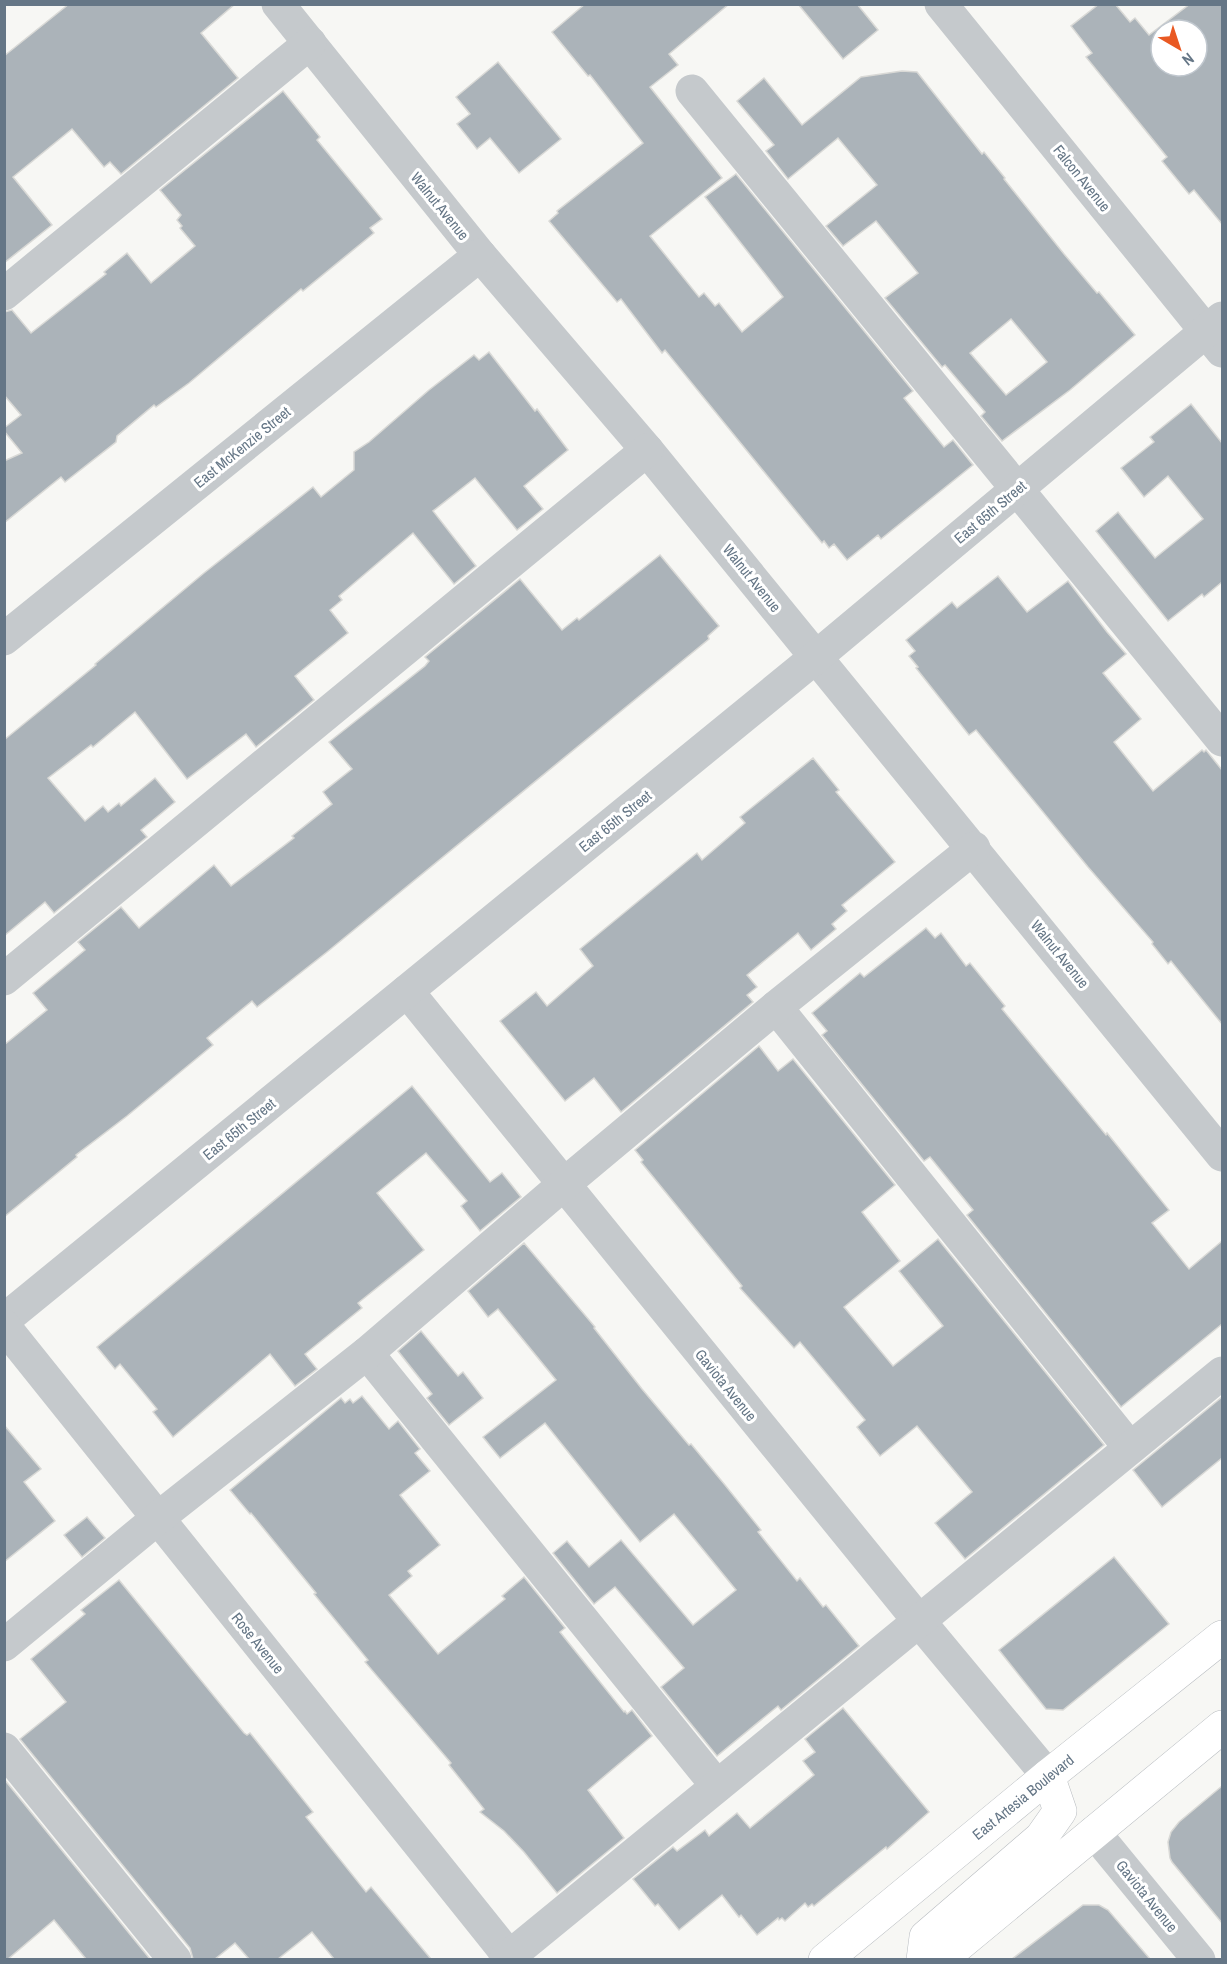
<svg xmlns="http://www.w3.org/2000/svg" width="1227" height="1964" font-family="'Archivo Narrow',sans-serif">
	<rect width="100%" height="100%" fill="#f7f7f4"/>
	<!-- building -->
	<g fill="#abb3b9" stroke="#d9d9d6" stroke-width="1.5" fill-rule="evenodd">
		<polygon points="69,4 235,4 201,33 238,78 121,174 110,162 104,167 72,129 13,177 52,225 4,263 4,56"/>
		<polygon points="585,4 729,4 669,54 678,65 650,87 722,178 650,236 699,297 704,293 715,306 719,303 742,332 783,297 705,197 736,174 913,391 904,398 944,447 953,440 973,465 881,539 878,535 847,560 834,544 829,548 824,541 822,543 665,350 662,353 621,299 617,302 549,221 558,213 557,211 643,143 590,75 588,76 552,32"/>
		<polygon points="798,4 857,4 878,30 843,59"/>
		<path d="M 1099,4 L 1115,4 L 1130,22 L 1135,18 L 1149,35 L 1190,4 L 1222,4 L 1222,224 L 1194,190 L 1189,194 L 1162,161 L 1167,157 L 1086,57 L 1092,53 L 1071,26 ZM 1161,30 L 1197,30 L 1197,66 L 1161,66 Z"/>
		<polygon points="498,62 561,139 519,173 490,138 477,149 457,124 470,114 456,97"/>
		<path d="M 902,71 L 917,72 L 982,154 L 984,152 L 1005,178 L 1004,179 L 1064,254 L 1097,293 L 1099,292 L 1135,335 L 1070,390 L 1002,441 L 981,416 L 985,412 L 945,365 L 942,367 L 885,298 L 918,273 L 876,221 L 843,246 L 826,226 L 877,185 L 838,138 L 788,179 L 766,151 L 774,145 L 737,101 L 764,78 L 802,125 L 861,77 ZM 1011,319 L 1047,362 L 1006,395 L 970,353 Z"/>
		<polygon points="283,91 320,137 317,140 382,219 370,228 374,233 303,291 301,289 189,383 156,407 154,405 117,436 116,442 65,482 61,477 4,523 4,461 22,453 4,431 4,428 21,415 4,395 4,312 12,310 31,333 106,274 104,272 127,253 151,283 195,246 180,228 182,226 177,220 181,215 160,190"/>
		<polygon points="489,352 535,411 537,409 568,450 524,486 543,509 517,530 475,478 433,511 476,566 454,584 413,533 339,596 342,600 330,610 348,633 295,676 314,700 256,747 246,734 187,779 135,712 93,747 91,745 48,778 85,821 103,806 108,812 119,803 121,806 155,778 175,802 141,830 147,837 54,913 45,902 4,936 4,740 96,665 95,664 204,573 313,487 321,497 354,470 354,452 369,442 429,390 474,355 479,360"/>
		<polygon points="1191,404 1222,443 1222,582 1204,597 1202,594 1168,621 1096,531 1118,512 1155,558 1203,519 1168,476 1144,497 1121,468 1154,442 1150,437"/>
		<polygon points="660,555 719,626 708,636 709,639 327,952 257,1007 252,1001 207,1038 213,1045 127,1116 76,1155 77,1157 4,1217 4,1045 47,1010 33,993 85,950 78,942 121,907 139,928 214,865 231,886 294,838 292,836 332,804 323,792 352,769 329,742 425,666 429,661 425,657 520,579 562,630 577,618 579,620"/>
		<polygon points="998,576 1027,612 1068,581 1107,632 1126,654 1103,673 1141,719 1114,742 1153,791 1202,750 1204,752 1206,750 1222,770 1222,1024 1171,961 1168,964 1152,944 1153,942 1088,867 976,730 969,735 916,668 918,667 909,656 915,651 906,640 952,602 957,608"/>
		<polygon points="813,758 839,790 836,792 895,862 842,905 847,911 832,924 836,929 811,950 798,933 747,975 757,987 747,995 753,1002 621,1112 594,1078 565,1101 500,1021 536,992 547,1006 593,966 580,949 697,853 702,860 745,823 740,817"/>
		<polygon points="926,928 935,938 941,933 966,966 970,963 1005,1006 1002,1009 1106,1135 1107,1133 1169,1210 1152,1223 1189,1269 1222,1241 1222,1324 1121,1407 967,1215 973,1210 930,1157 924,1161 822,1035 827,1031 812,1013 860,973 864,977"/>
		<polygon points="759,1046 778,1071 793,1059 895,1185 862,1212 900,1261 844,1307 893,1366 943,1326 899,1271 938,1239 1104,1445 965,1559 935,1523 972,1492 917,1426 880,1456 857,1427 865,1420 800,1342 794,1348 740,1288 742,1286 641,1162 643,1160 635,1150"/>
		<polygon points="412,1086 490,1182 502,1173 521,1197 480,1231 461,1206 467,1201 426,1153 377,1193 424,1250 358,1303 362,1308 305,1354 317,1369 295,1386 270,1354 173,1437 153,1412 157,1409 120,1364 115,1369 97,1347"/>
		<polygon points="524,1243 595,1327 594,1328 642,1389 689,1445 691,1444 725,1485 761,1530 758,1532 797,1581 800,1578 823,1607 826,1605 859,1646 781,1710 778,1706 717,1756 661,1687 684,1668 615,1587 594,1604 553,1553 567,1541 589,1567 621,1540 693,1625 736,1590 674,1514 640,1542 545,1423 500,1458 483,1437 556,1380 498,1309 488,1317 468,1291"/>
		<polygon points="421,1331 458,1376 463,1372 483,1398 449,1425 427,1398 432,1394 398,1351"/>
		<polygon points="362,1396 389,1429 398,1421 420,1449 415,1453 430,1471 400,1495 440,1545 408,1571 412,1576 389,1595 438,1654 505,1599 502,1596 524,1577 565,1628 560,1632 624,1712 625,1711 627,1714 632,1710 652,1736 588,1790 624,1838 557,1893 524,1852 504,1831 480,1812 484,1809 449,1765 451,1763 365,1662 368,1660 314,1594 316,1593 251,1513 250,1514 230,1490 341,1398 345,1403 350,1399 353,1403"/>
		<polygon points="1222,1397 1222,1458 1162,1507 1133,1470"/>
		<polygon points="4,1425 41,1469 24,1482 55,1521 4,1562"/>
		<polygon points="87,1517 105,1538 82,1557 64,1535"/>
		<polygon points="1114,1557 1169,1624 1063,1710 1046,1709 999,1650"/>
		<polygon points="119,1580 244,1733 247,1735 250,1733 313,1812 306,1817 366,1892 371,1887 431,1959 334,1959 312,1932 278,1959 249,1959 235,1943 215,1959 193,1959 190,1948 20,1739 66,1702 31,1659 85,1614 81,1610"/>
		<polygon points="843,1708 929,1812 887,1849 886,1847 814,1906 812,1904 808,1907 805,1903 785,1921 782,1918 779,1920 778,1918 757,1935 741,1915 739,1917 722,1895 679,1930 658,1904 655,1906 633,1879 673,1847 677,1851 705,1830 709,1836 737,1813 750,1828 814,1775 803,1761 815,1752 805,1739"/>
		<polygon points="4,1779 150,1959 86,1959 54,1920 8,1959 4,1959"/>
		<polygon points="1222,1786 1222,1923 1172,1862 1170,1858 1168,1842 1171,1832 1179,1822"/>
		<polygon points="1083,1905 1099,1905 1108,1910 1150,1959 1012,1959"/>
	</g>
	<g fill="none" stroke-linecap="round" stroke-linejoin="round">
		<defs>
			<g id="major">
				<polyline points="825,1960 1048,1776 1222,1637"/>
				<polyline points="923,1960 926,1937 1041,1838 1060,1811 1048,1776"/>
				<polyline points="940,1960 1222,1727"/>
			</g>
		</defs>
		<!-- major casing -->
		<use href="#major" stroke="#b8bcc0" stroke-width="34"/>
		<!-- minor -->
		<g stroke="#c5c9cc" stroke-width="33">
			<polyline points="278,4 480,255 647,450 1222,1155"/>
			<polyline points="941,4 1222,351"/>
			<polyline points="692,91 1222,740"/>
			<polyline points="4,294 310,43"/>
			<polyline points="4,639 480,255"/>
			<polyline points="4,979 647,450"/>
			<polyline points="407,991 919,1621 1048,1776"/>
			<polyline points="776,1007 1130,1448"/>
			<polyline points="4,1320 816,657 1222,318"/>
			<polyline points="4,1326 512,1960"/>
			<polyline points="367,1353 717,1786"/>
			<polyline points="4,1645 158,1518 367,1353 563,1185 776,1007 974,848"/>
			<polyline points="4,1749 175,1960"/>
			<polyline points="1094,1832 1199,1960"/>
			<polyline points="505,1960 1222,1373"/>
		</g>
		<!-- major -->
		<use href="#major" stroke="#fff" stroke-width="33"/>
	</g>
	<g text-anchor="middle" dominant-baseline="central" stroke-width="6" stroke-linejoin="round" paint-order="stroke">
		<!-- street labels -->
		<g font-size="15" fill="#657686" stroke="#fff">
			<text transform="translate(1082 178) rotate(51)">Falcon Avenue</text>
			<text transform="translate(440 206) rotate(51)">Walnut Avenue</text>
			<text transform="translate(242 447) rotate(-39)">East McKenzie Street</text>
			<text transform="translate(990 512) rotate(-40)">East 65th Street</text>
			<text transform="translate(752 578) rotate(51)">Walnut Avenue</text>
			<text transform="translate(615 821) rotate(-39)">East 65th Street</text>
			<text transform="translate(1060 954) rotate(51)">Walnut Avenue</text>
			<text transform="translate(239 1129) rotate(-39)">East 65th Street</text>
			<text transform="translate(726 1385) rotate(51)">Gaviota Avenue</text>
			<text transform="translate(258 1643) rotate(51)">Rose Avenue</text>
			<text transform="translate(1023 1797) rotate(-39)">East Artesia Boulevard</text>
			<text transform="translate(1147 1896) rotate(51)">Gaviota Avenue</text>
		</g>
	</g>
	<!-- border -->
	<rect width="1227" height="1964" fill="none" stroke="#657686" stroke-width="12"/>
	<!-- north arrow -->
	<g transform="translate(1179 48) rotate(141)"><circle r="28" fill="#ffffff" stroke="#c1c8cf" stroke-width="1.5"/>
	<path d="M0-4.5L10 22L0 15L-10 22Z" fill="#e95923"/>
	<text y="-9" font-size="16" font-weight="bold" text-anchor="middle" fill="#657686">N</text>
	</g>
</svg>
